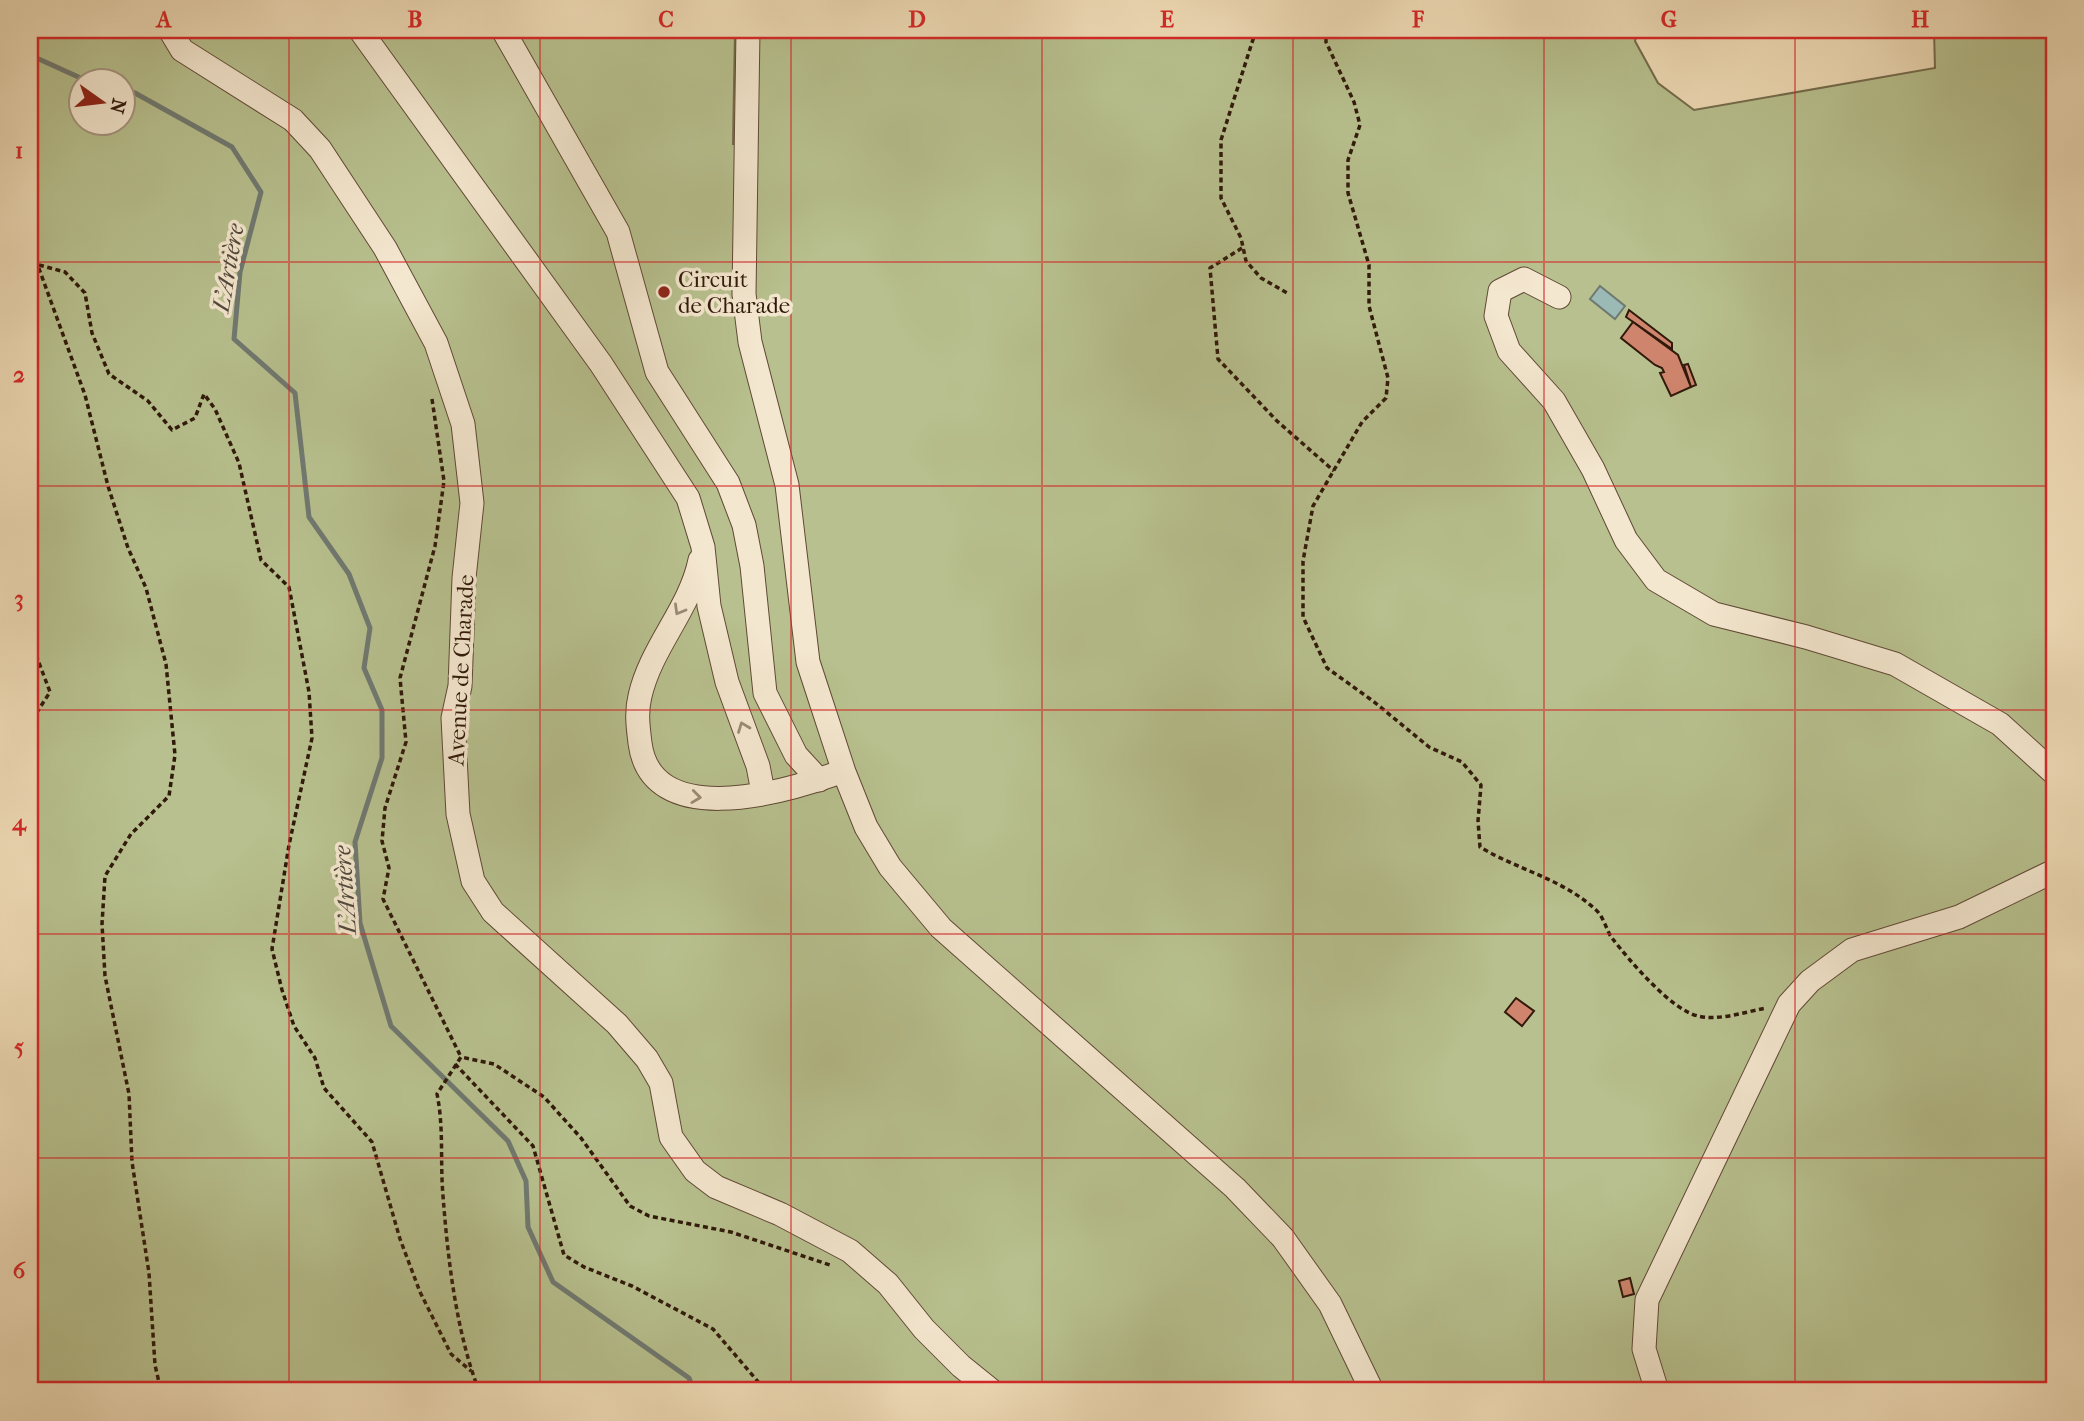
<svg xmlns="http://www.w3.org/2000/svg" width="2084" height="1421" font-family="'IM FELL French Canon',serif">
	<rect width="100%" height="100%" fill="#eedab5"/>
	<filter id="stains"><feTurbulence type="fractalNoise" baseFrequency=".00286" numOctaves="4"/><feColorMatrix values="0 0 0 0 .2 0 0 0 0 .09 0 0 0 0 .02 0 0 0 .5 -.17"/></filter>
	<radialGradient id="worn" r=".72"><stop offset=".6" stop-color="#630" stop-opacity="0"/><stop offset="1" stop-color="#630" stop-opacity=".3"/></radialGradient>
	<!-- green -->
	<path fill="#b7c08e" stroke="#746c4c" stroke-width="2" fill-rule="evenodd" d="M 30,30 L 735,30 L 733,144 L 738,144 L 746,306 L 748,30 L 1638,30 L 1635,41 L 1658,83 L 1694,110 L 1935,68 L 1934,30 L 2054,30 L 2054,1391 L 30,1391 ZM 80,80 L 122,80 L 122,122 L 80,122 Z"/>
	<!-- water -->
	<polygon fill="#9bb9b5" stroke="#707971" stroke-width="2" points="1600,286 1625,306 1615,319 1590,299"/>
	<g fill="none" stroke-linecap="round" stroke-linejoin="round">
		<!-- stream -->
		<g stroke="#707971" stroke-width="5">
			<polyline points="30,55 85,80"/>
			<polyline points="122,90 135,93 232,147 261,192 240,272 234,339 295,393 309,517 349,574 370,628 364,668 382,710 382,758 355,842 360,923 391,1026 508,1141 526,1181 528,1227 553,1282 689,1378 694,1391"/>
		</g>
	</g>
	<!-- building -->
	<g fill="#cf856d" stroke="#30190a" stroke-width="2">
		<polygon points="1629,310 1672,343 1672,349 1626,317"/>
		<polygon points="1633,322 1678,355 1691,387 1671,396 1660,373 1664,372 1662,368 1655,365 1621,338"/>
		<polygon points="1688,364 1696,385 1691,387 1684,365"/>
		<polygon points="1516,998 1534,1011 1522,1026 1505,1012"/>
		<polygon points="1630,1278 1634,1294 1623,1297 1619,1281"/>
	</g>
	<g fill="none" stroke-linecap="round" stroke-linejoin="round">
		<defs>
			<g id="minor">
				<polyline points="170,30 182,50 293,120 320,149 385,248 436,343 463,424 472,503 464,578 460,686 453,718 458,814 473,881 493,912 617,1024 647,1059 661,1083 671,1137 695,1171 716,1187 780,1214 850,1251 888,1284 924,1329 961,1366 992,1391"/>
				<polyline points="360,30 601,364 688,498 703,547 709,606 727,682 758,766 763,792"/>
				<polyline points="503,30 618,232 657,372 728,483 744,525 752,566 765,693 796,755 819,780"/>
				<polyline points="748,30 744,294 750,342 787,485 808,662 844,772 866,827 890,867 941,928 1235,1188 1283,1238 1330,1304 1372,1391"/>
				<polyline points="1559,297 1524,279 1500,291 1496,316 1509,351 1554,401 1593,469 1626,540 1656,580 1714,614 1806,637 1895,664 2000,724 2054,773"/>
				<path d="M 700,560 C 690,609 651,647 640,696 C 636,712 638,727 640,743 C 651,829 778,794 832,775"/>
				<polyline points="1657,1391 1644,1349 1647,1300 1789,1004 1810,981 1852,950 1959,917 2054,871"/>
			</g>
		</defs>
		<!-- minor casing -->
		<use href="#minor" stroke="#604935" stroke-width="25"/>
		<!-- path -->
		<g stroke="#30190a" stroke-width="3.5" stroke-dasharray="5 3.5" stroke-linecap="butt">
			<polyline points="1256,30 1221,140 1221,198 1241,238 1246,261 1261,278 1287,293"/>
			<path d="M 1326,30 L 1326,42 L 1354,102 L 1360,125 L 1348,160 L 1348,193 L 1369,265 L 1369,306 L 1388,378 L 1386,398 L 1362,422 L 1313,506 L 1303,561 L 1303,617 L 1327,668 L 1373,701 L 1429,747 L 1462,762 L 1481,785 L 1478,821 L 1480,847 C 1518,870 1563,879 1596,910 C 1604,917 1606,930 1612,938 C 1629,960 1671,1010 1698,1016 C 1719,1021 1745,1012 1766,1008"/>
			<polyline points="30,244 85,395 108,486 128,548 146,588 166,664 175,755 169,796 131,834 105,876 102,924 105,976 129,1094 132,1162 149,1273 155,1365 161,1391"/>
			<polyline points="1242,248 1210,268 1218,359 1277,421 1334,471"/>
			<polyline points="39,265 65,272 85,293 92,333 109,374 148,401 172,430 195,418 204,394 215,409 239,463 261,560 289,587 309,692 312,738 289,845 272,949 282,990 294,1026 315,1058 324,1088 372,1142 400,1239 420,1292 451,1354 471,1371"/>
			<polyline points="432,399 444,481 435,546 400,678 406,742 385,808 382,841 389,868 383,899 461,1057"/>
			<polyline points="30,639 50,692 30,723"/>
			<polyline points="455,1064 533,1146 564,1255 584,1267 632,1286 713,1329 766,1391"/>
			<path d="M 479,1391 C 456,1331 448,1260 443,1196 C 440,1161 444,1128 437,1094 L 461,1057 L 494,1064 L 544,1097 L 581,1138 L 630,1206 L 649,1216 L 731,1232 L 830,1265"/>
		</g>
		<!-- minor -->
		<use href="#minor" stroke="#f4e7cf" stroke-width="23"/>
	</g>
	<!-- one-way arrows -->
	<defs><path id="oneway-chevron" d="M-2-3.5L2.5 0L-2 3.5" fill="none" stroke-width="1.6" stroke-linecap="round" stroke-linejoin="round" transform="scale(1.75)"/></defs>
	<g stroke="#9c8a76">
		<use href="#oneway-chevron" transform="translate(679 610) rotate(120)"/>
		<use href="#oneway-chevron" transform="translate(743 727) rotate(-111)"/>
		<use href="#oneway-chevron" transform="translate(696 797) rotate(7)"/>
	</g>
	<!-- grid -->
	<path fill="none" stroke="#d62828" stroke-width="2" stroke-opacity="0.55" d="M 289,30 L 289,1391M 540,30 L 540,1391M 791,30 L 791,1391M 1042,30 L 1042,1391M 1293,30 L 1293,1391M 1544,30 L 1544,1391M 1795,30 L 1795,1391M 30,262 L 2054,262M 30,486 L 2054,486M 30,710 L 2054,710M 30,934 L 2054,934M 30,1158 L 2054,1158"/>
	<!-- markers -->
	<circle fill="#8f2418" stroke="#f4e7cf" stroke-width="2.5" cx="664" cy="292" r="7"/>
	<g text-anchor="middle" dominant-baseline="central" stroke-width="7" stroke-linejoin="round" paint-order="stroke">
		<!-- poi labels -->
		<g font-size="23" fill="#30190a" stroke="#f4e7cf" text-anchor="start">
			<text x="678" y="279">Circuit<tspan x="678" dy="26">de Charade</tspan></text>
		</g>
		<!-- street labels -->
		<g font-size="23" fill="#30190a" stroke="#f4e7cf">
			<text transform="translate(461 670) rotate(-87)">Avenue de Charade</text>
		</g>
		<!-- water labels -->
		<g font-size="24" font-style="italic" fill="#50493d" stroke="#f4e7cf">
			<text transform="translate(228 268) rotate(-80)">L'Artière</text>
			<text transform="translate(345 890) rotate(-94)">L'Artière</text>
		</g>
	</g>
	<!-- margin -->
	<rect width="2084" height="1421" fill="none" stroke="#eedab5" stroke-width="77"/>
	<!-- north arrow -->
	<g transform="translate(102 102) rotate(104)"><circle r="33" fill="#f4e7cf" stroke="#a69580" stroke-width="2"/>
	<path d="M0-5L12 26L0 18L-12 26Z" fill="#8f2418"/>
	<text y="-10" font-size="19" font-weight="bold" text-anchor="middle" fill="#30190a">N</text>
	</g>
	<rect x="38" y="38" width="2008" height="1344" fill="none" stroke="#d62828" stroke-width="2.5"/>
	<g font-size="23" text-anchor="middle" font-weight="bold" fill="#d62828">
		<text x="164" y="27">A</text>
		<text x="415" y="27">B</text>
		<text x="666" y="27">C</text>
		<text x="917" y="27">D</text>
		<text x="1167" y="27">E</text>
		<text x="1418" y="27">F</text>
		<text x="1669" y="27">G</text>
		<text x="1920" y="27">H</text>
		<text x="19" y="158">1</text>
		<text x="19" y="382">2</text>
		<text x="19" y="606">3</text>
		<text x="19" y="830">4</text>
		<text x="19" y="1054">5</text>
		<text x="19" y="1278">6</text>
	</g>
	<rect width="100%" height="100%" filter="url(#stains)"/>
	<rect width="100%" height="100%" fill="url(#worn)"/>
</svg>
